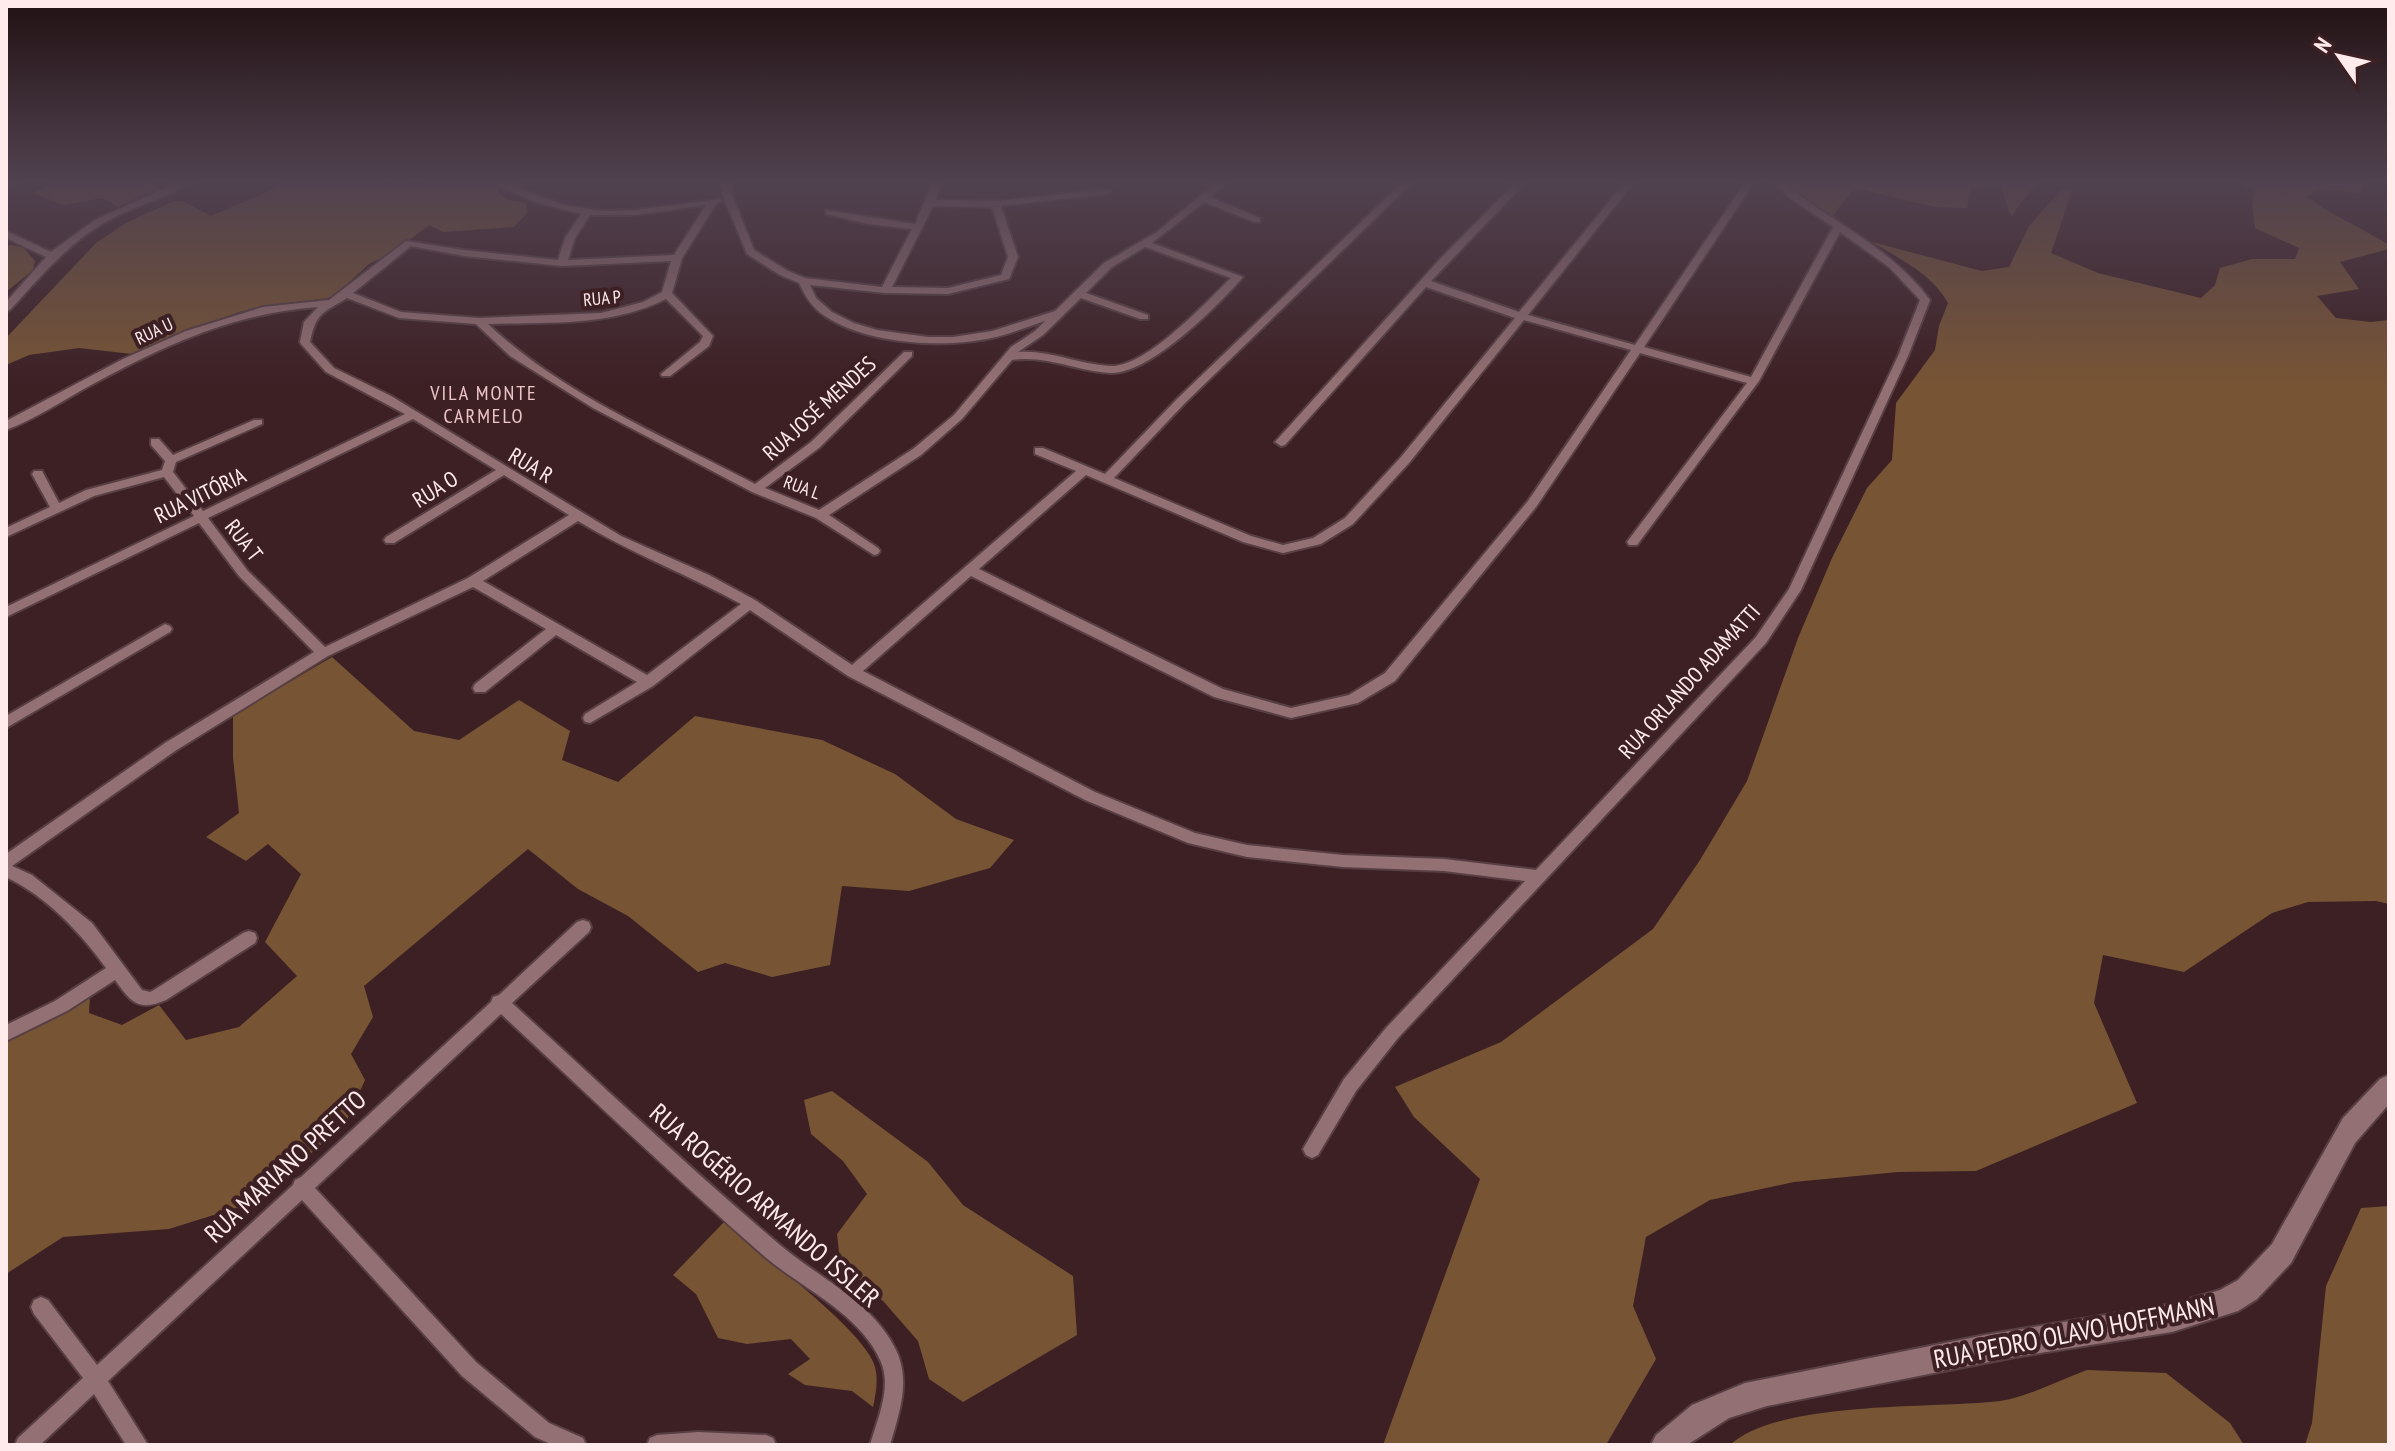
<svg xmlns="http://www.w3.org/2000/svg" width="2395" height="1451" font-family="'PT Sans Narrow',sans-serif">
	<rect width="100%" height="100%" fill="#3d2024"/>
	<!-- forest -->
	<g fill="#775434">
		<polygon points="61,181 145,181 158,188 118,207 102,198 64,205 32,193"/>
		<polygon points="292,181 354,181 362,185 377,181 388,186 400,182 422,188 435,181 485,181 497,187 497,192 508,200 526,203 527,213 514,227 443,232 430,225 391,253 369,264 333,297 239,312 132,354 79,348 29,355 6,365 6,338 96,243 126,223 174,201 183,201 211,216"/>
		<polygon points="1783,181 2029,181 2036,184 2011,216 2000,186 1971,188 1966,208 1935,207 1854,188 1832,217 1802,198"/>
		<path d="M 2235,181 L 2365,181 L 2359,193 L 2319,189 L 2307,197 C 2333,216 2362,228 2389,245 L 2389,249 L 2340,262 L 2359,289 L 2317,296 L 2336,318 L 2371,322 L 2389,320 L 2389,904 L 2376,901 L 2308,902 L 2272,913 L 2184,972 L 2103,955 L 2094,1003 L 2137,1103 L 1976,1171 L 1898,1172 L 1794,1182 L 1710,1200 L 1646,1237 L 1633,1306 L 1656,1359 L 1606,1445 L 1383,1445 L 1480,1179 L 1414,1117 L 1395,1087 L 1501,1042 L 1653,929 L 1700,860 L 1747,781 L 1798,638 L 1832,558 L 1867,488 L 1892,460 L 1896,403 L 1935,350 L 1939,326 L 1948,303 C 1932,274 1900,259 1872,242 L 1982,271 L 2009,267 L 2029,226 L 2062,189 L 2072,191 L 2051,253 L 2098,273 L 2201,298 L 2215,285 L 2220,268 L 2252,259 L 2295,259 L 2299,248 L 2255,228 L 2252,202 L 2255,190 Z"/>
		<polygon points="10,245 23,247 35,261 33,270 6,292 6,247"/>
		<polygon points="332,657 414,731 459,740 519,700 570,731 562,760 618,782 695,716 822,740 895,774 956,819 1014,840 990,868 909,891 842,886 830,965 772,977 725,963 698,972 628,916 578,889 528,849 364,986 373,1017 351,1054 365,1080 346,1122 258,1201 169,1229 63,1237 6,1274 6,1043 90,996 89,1013 122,1025 159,1005 186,1040 239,1027 297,976 265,942 301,874 268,844 246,861 206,837 239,813 233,758 233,715"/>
		<polygon points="832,1091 928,1162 963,1205 1073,1276 1077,1335 963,1402 929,1379 918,1341 884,1302 840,1262 837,1234 867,1194 843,1161 811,1134 804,1100"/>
		<polygon points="2389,1206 2389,1445 2305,1445 2312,1423 2326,1286 2361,1208"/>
		<path d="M 724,1222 C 757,1251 861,1328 874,1364 C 879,1378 876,1393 873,1407 L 852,1391 L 805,1385 L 788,1374 L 810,1359 L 791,1339 L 747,1344 L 718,1338 L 696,1294 L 673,1275 Z"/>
		<path d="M 2087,1370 L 2166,1373 L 2230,1423 L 2244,1445 L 1730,1445 C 1779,1400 1932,1409 2000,1401 C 2028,1397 2059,1380 2087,1370 Z"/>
	</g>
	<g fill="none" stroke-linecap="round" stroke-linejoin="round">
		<defs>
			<g id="street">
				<polygon points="6,181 18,181 6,188"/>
				<path d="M 181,181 L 194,181 C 171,196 141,204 115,217 C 71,239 43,274 10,310 L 6,311 L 6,302 L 46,257 L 6,238 L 6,231 L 51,252 L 95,220 Z"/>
				<path d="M 488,181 L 500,181 L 564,205 L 603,211 L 635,210 L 720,199 L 722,201 L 716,204 L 682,258 L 672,293 L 713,336 L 709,346 L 670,376 L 662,376 L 661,374 L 700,342 L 703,336 L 666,299 C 610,327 549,322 488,324 C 563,395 664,436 755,484 L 811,442 L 904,352 L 912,352 L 912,356 L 819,448 L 765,488 L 819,510 L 913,449 L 954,415 L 1011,347 L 1035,331 L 1045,321 C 1022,329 999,338 974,341 C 930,347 863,342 825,316 C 812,308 805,296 799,283 L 780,275 L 747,254 L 722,194 L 723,181 L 733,181 L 732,194 L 754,250 L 788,271 L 805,278 L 882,287 L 912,229 L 868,224 L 826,214 L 826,210 L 915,224 L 933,181 L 942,181 L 936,200 L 996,201 L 1110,189 L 1112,191 L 1107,194 L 1001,206 L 1018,257 L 1009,279 L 948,294 L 885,293 L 810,285 L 816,298 L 832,312 L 854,323 L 877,330 L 928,337 L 953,337 L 992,331 L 1055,311 L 1104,263 L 1157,232 L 1218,181 L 1228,181 L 1210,197 L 1260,218 L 1260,222 L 1254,222 L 1204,202 L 1152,243 L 1243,277 C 1218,306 1149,375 1110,373 C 1075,371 1048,355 1012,360 L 962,419 L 921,455 L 829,515 L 878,548 L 880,551 L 878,554 L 874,555 L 816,518 L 752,492 L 593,408 L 510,356 L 476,324 L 399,318 L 347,298 C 323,313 316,312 310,342 L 334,368 L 391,396 L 621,536 L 709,575 L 755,600 L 852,665 L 1076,471 L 1035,454 L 1035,448 L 1043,448 L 1105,474 L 1178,398 L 1404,181 L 1414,181 L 1186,402 L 1114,478 L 1251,536 L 1283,545 L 1313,538 L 1345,518 L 1401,457 L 1515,318 L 1426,287 L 1285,445 L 1281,446 L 1275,442 L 1440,259 L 1517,181 L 1527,181 L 1431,281 L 1519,312 L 1626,181 L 1635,181 L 1528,315 L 1635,345 L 1746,181 L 1755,181 L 1644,347 L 1751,377 L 1833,227 L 1790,198 L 1771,181 L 1781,181 C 1831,222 1891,247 1930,300 L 1908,356 L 1801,590 L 1766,643 L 1398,1038 L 1356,1091 L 1318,1155 L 1312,1158 L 1306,1155 L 1303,1149 L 1344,1079 L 1386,1028 L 1525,881 L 1444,871 L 1343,867 L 1247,857 L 1188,843 L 1085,800 L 848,676 L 750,610 L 653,686 L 590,723 L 585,722 L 583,718 L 585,714 L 637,682 L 556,635 L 485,692 L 475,692 L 473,688 L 475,684 L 546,629 L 473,587 L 328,656 L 175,751 L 12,866 L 32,875 L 92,923 L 142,990 L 150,992 L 154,990 L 243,933 L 249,931 L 255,933 L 257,938 L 255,943 L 166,1000 C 138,1012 131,1002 115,980 L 67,1011 L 6,1041 L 6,1025 L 55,1001 L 106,968 C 80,932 47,897 6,877 L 6,854 L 165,743 L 314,652 L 239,576 L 199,523 L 6,617 L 6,607 L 194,516 L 164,477 L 94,496 L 6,537 L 6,528 L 50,507 L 32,474 L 34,471 L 42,471 L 59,503 L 86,490 L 162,470 L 165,461 L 151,445 L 151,439 L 159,439 L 173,455 L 254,420 L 262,420 L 262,424 L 176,462 L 173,472 L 203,511 L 405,414 L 326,372 L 301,344 L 300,342 L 304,322 L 318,307 C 235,313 166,344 93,384 C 65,399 36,419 6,430 L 6,421 L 123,359 L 186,331 L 263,307 L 329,300 L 406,241 L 464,250 L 558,260 L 565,238 L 581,214 L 535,202 ZM 706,205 L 674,255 L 568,260 L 575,238 L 590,215 L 635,215 ZM 933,206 L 992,207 L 1008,257 L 1001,275 L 948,288 L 892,287 ZM 1840,232 L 1889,267 L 1920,300 L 1898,356 L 1789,589 L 1756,637 L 1536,870 L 1444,859 L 1343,855 L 1247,845 L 1195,833 L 1095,792 L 863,671 L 971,576 L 1214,697 L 1291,718 L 1358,703 L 1395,681 L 1536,507 L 1640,353 L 1747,383 L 1627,542 L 1629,545 L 1637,545 L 1759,381 ZM 411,246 L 464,256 L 562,266 L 671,261 L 662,292 L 643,302 L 601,313 L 479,318 L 401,312 L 353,293 ZM 1145,247 L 1231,278 C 1206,302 1145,369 1109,366 C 1078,364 1050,350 1018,352 L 1043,335 L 1081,298 L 1140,319 L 1148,319 L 1148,315 L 1086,293 L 1112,267 ZM 1524,320 L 1631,350 L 1528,501 L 1385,673 L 1349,695 L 1291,708 L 1223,689 L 979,569 L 1086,475 L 1243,542 L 1283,553 L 1321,544 L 1353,524 L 1409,463 ZM 413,419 L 496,470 L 386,537 L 384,540 L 386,543 L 394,543 L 504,475 L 569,515 L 468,578 L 325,647 L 247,570 L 208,518 ZM 578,521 C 630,553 687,574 741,604 L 647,675 L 483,581 Z"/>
				<polygon points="165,624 170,626 172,629 170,632 6,728 6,716"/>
				<path d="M 583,920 L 589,922 L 591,927 L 589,932 L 512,1003 C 601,1084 688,1167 780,1245 C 819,1278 873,1302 896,1350 C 911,1382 899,1413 890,1445 L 870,1445 C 877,1420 892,1388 881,1362 C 861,1314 803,1289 765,1257 C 675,1178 588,1095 501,1014 L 315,1188 L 476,1362 L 549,1423 L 583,1438 L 586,1445 L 553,1445 L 535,1437 L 462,1376 L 302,1200 L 108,1381 L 148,1445 L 126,1445 L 94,1394 L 40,1445 L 15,1445 L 18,1438 L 83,1378 L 34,1314 L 31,1307 L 34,1300 L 41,1297 L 48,1300 L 97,1365 L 293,1185 L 295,1180 L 301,1177 L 491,1002 L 493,997 L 499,995 L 577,922 Z"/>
				<polygon points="698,1432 766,1435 773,1438 776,1445 647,1445 650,1438 657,1435"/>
			</g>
			<polygon id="secondary" points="2389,1075 2389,1104 2355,1143 2291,1263 2257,1299 2238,1311 2172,1332 2015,1357 1767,1406 1729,1418 1687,1445 1651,1445 1656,1435 1692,1405 1745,1383 1985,1335 2172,1304 2220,1290 2238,1280 2272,1244 2343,1118 2380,1079"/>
		</defs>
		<!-- street casing -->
		<use href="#street" stroke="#583f43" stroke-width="4"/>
		<!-- secondary casing -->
		<use href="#secondary" stroke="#583f43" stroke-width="4"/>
		<!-- street -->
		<use href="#street" fill="#937073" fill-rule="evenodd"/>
		<!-- secondary -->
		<use href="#secondary" fill="#937073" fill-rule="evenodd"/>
	</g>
	<!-- sky -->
	<linearGradient id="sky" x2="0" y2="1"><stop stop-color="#221214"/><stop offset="0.47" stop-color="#514250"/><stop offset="1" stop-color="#514250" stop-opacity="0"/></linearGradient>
	<rect width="2395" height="385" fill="url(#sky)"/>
	<g text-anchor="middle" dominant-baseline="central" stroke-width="8" stroke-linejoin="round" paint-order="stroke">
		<!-- far-street labels -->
		<g font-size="18" fill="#ffeaec" stroke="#3d2024">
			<text transform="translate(602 298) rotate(-5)">RUA P</text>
			<text transform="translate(154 331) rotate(-25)">RUA U</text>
			<text transform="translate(802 487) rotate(20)">RUA L</text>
		</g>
		<!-- far-neighbourhood labels -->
		<g font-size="20" letter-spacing="2" fill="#ecc5c8" stroke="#3d2024">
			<text x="484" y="393">VILA MONTE<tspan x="484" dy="23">CARMELO</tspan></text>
		</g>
		<!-- street labels -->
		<g font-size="22" fill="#ffeaec" stroke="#3d2024">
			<text transform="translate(819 408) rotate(-42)">RUA JOSÉ MENDES</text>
			<text transform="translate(531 465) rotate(31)">RUA R</text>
			<text transform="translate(435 489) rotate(-32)">RUA O</text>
			<text transform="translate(200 495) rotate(-26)">RUA VITÓRIA</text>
			<text transform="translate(244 540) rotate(52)">RUA T</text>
			<text transform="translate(1689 681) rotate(-48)">RUA ORLANDO ADAMATTI</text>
		</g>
		<!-- near-street labels -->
		<g font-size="26" fill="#ffeaec" stroke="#3d2024">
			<text transform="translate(285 1166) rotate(-43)">RUA MARIANO PRETTO</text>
			<text transform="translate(765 1205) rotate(41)">RUA ROGÉRIO ARMANDO ISSLER</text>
			<text transform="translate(2074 1332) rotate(-11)">RUA PEDRO OLAVO HOFFMANN</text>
		</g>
	</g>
	<!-- border -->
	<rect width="2395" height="1451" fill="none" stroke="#ffeaec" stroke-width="16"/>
	<!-- north arrow -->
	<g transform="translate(2339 56) rotate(304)" stroke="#3d2024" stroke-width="6" paint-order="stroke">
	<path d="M0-6L14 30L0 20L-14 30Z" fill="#ffeaec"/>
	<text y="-12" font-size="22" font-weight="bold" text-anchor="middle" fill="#ffeaec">N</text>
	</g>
</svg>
